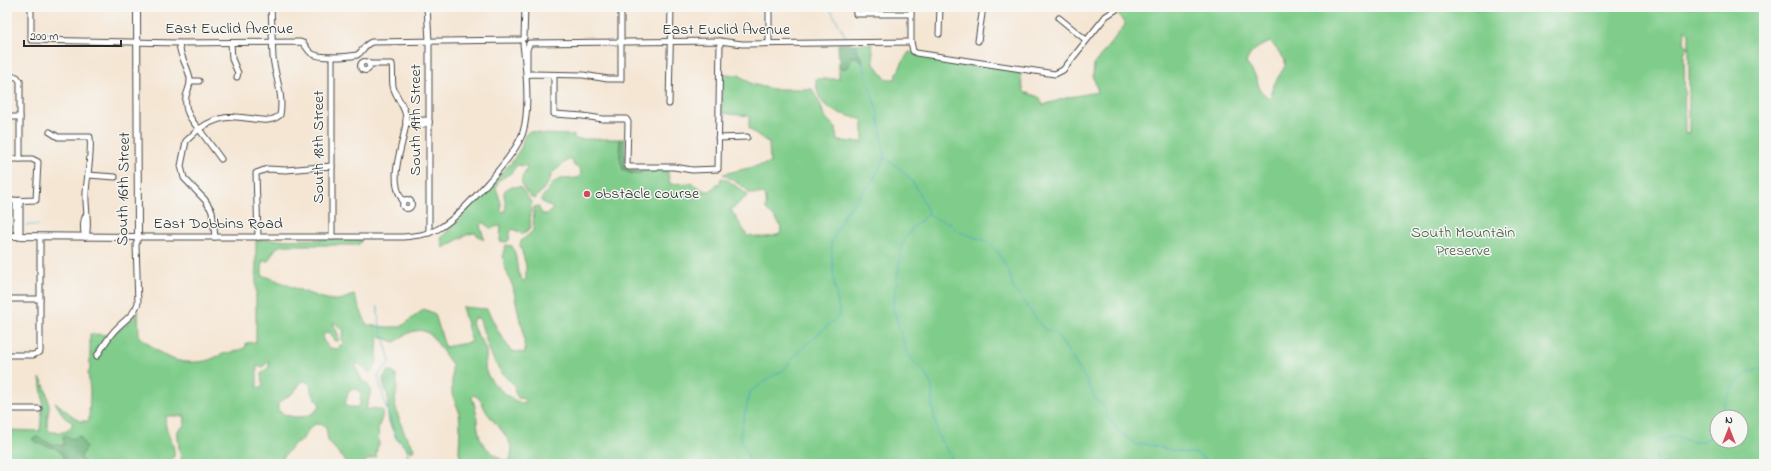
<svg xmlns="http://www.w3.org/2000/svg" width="1771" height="471" font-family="'Indie Flower',sans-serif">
	<rect width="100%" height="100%" fill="#f6f6f2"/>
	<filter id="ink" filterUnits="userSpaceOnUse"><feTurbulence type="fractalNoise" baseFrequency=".025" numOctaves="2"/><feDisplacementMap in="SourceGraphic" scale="8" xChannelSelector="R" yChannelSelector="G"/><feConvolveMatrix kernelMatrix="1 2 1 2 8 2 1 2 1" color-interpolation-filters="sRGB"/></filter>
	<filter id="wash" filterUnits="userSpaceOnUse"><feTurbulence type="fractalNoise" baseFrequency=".012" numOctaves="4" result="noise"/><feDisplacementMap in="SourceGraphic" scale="16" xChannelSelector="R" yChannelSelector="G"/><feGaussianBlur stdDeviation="0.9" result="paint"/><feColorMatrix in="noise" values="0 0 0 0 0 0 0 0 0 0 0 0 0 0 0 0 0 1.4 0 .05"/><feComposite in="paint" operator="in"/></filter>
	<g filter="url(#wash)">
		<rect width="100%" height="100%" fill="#f5e6d4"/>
		<!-- green -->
		<g fill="#80cd8b" stroke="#567c5b" fill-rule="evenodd">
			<path d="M 1123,7 L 1471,7 L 1473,9 L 1482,9 L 1484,7 C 1497,7 1509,10 1523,10 L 1523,7 L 1764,7 L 1764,464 L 461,464 L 459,452 L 460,427 L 459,411 L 452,394 L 452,364 C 433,341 430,315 395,342 L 381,337 L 379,338 C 374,349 382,364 369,373 L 359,364 L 357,364 L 356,367 L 362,381 L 367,383 L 371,390 L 366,410 L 375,408 L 383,411 L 382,417 L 378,429 L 379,444 L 377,448 L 376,457 L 367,460 L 364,464 L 345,464 L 344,459 L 328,441 L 326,427 L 323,425 L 315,424 L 309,429 L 302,440 L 295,443 L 284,456 L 281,464 L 183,464 C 180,460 177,435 178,430 L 184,426 L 185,416 L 166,416 C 162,431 176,439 174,457 L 165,464 L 7,464 L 7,430 L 40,431 L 43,402 L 40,378 C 46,386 48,397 49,406 C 49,414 44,426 50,432 C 62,432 67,435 73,423 L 64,417 L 55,402 L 79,421 L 89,421 L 90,390 L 88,373 L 90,369 L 90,334 L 113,335 C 122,327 132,322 138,311 L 139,336 C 162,355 174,366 205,361 C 211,360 217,356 223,354 C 231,352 239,351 246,347 L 246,343 L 256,342 L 256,240 L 361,239 L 361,242 L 358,245 L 282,245 L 276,248 L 268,261 L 262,261 L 262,276 L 268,277 C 284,283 323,302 339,300 C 344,299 349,296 354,295 L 367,325 L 384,327 L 401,327 L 424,309 L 435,314 L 445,347 L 472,342 L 462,307 L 487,309 L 497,329 L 511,351 L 525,353 L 523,328 L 520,321 L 513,287 L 504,265 L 503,253 L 506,245 L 512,246 C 519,257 514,274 524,281 L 526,279 L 526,265 L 520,245 L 521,241 L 533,231 L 534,207 L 538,206 L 542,214 L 547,214 L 552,211 L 552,208 L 541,201 L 541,199 L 554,182 L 561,179 L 578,178 L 581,174 L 580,168 L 574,166 L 572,160 L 568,160 L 552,173 L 549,182 L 535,199 C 528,196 520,187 522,178 C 524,174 527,170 527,166 L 517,165 L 511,173 L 499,180 L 496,188 L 501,203 L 501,211 L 504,212 C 511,203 492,185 520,187 L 531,202 L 530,228 L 523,234 L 513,229 L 510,232 L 509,240 L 507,242 L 500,241 L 501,227 L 498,226 C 491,229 488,229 484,222 L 480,226 L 484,238 L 483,240 L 475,233 L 468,234 L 443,248 L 441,238 L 512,162 L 521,148 L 525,135 L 530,131 L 542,134 L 574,135 L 574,139 L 620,139 L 620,158 L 623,170 L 639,174 L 644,170 L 667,169 L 670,184 L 691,183 L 705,191 L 710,191 L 717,184 L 720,183 L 721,178 L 729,181 L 748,195 L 731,210 L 748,237 L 750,235 C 759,239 771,237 780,234 C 784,224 772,216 766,209 C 767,194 765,193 750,194 L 745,188 L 723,174 L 770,163 L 769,143 L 749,129 L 749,116 L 721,113 L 722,74 L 739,75 L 752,84 L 772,89 L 812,89 L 821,106 L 824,116 L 836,128 L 837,141 L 863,142 L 863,120 C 837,112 817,112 816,79 L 839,79 L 839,68 L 844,68 L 850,64 L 853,55 L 863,62 L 854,44 L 872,44 L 874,64 L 886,79 L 895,79 L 902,63 L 909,52 L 937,59 L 938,61 L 977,67 L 979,65 L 1019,70 L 1024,92 L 1039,97 L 1043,105 L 1069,97 L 1098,92 L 1093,76 L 1094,64 L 1125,25 L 1117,11 ZM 1685,29 L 1689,33 L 1689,133 L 1686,134 L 1685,134 L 1684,54 L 1688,46 L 1684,44 ZM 1271,42 L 1285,60 L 1285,66 L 1273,86 L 1270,98 C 1258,91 1260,89 1256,77 C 1253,72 1250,68 1246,63 C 1250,51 1259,46 1271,42 ZM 474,318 L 478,318 L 480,320 C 487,344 493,370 514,384 L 515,393 L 518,398 L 525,399 L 525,404 C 512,402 486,381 485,367 C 485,361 488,355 485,348 C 482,339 468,327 474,318 ZM 333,323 L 335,323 L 344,331 L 342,337 L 343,344 L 340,345 L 339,349 L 329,348 L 323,340 L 323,336 L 325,333 C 332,332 332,337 336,342 L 339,340 L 338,334 ZM 269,361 L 269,367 L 261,374 L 263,386 L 260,388 L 257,387 L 257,366 L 263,367 ZM 302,381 L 305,381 L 310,384 L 311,391 L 320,405 C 313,420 289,420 278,410 L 278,403 L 294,392 ZM 356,389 L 361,393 L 360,404 L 357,407 L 348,407 L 345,404 L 349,390 ZM 473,395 C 482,397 483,408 488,414 C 497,427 519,443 509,461 C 503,461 499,458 495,455 C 470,438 482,420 472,398 ZM 1717,417 L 1741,417 L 1741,441 L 1717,441 Z"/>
			<path d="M 388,371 C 403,373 395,393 395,403 C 396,411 402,429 406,436 C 408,441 412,444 414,449 L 412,452 C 400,446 390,429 388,416 C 387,409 389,402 388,397 C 386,390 383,385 383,378 Z"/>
		</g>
		<!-- forest -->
		<g fill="#68b077" stroke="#4a6e51">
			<polygon points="838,44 854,44 857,46 856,50 864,62 853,55 850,64 844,69 839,68"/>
			<path d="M 620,139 L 625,139 L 625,167 L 632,171 L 644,170 C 636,177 632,174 623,170 L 620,158 Z"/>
			<path d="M 63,436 L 67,436 L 72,439 L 80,436 L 86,448 L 81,456 L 82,460 L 87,464 L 65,464 C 62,441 45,451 32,439 L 37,437 C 44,441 56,447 64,445 Z"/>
		</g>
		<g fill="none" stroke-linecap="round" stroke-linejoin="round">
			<!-- stream -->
			<g stroke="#44a9c4" stroke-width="1">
				<polyline points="829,7 848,41"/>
				<path d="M 885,158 C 913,177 915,184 929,214 L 913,227 L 902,245 L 893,307 L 906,350 L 913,361 L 925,373 L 932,387 L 932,406 L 938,436 L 956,464"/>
				<polyline points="929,214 936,219 950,223 959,232 986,241 997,251 1010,274 1013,288 1044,329 1056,333 1086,380 1096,400 1104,406 1108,418 1122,434 1137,445 1144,444 1186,453 1196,453 1211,464 1223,463"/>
				<polyline points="7,225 9,225"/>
				<polyline points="26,225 38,225"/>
				<path d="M 378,307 C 376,320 387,347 390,362 L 378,376 L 386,407 L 396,439 L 404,445 L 408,452 L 406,461 L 404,464"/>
				<path d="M 1720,417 C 1727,394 1737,371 1764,368"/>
				<polyline points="751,464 740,435 750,392 771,377 784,370 797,353 840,315 834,282 831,243 844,215 873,180 885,158 878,114 863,65 850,44"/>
				<path d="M 1656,464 L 1657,454 L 1655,446 L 1662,439 L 1678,436 C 1693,446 1710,444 1717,426"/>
			</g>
		</g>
	</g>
	<g filter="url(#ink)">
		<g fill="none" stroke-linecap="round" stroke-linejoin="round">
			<defs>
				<g id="minor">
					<path d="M 31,7 L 31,40 L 179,43 L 300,42 L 303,43 C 306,46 308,51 311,53 C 319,59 347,57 357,55 C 363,52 364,44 372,42 L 522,40"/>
					<polyline points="427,7 429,41 429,233"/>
					<polyline points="855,7 856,14 911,14"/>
					<polyline points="911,7 911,42 913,51 916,53 1055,74 1063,70 1106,16 1120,7"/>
					<polyline points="1059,18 1086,40"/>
					<polyline points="939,34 940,7"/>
					<polyline points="524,38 525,7"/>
					<polyline points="978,41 983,7"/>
					<path d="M 179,43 C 180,58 187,64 190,78 C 191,84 188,90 186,96 C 184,110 190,119 199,129 L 186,141 L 181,166 L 184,178 L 205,200 L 212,211 L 215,237"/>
					<polyline points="231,43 232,59 238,73 237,77"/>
					<polyline points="529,43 720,41 742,44 911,42"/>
					<polyline points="769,43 769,7"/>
					<circle cx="365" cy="66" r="4.5"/>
					<path d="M 369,64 L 392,64 C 393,71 392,79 393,86 C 396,99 408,109 406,123 C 403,148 387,178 403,201"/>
					<polyline points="527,71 527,50 529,44"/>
					<polyline points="526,75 532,74 583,75 608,79 621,79 621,7"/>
					<polyline points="554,75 554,114 583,116 603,119 626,119 628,122 627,164 628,167 674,167 692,170 718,169 720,41"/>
					<polyline points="7,76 17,77 20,81 20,159"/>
					<polyline points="190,81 199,81"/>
					<polyline points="669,104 671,7"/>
					<polyline points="7,117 20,117"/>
					<path d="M 406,122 C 413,125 422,126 429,122"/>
					<polyline points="406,122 425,120 429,122"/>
					<path d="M 50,132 L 58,137 L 90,137 C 92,156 87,174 86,193 C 85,208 90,224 86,237"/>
					<polyline points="718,138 747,137"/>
					<polyline points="7,159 32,159 38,162 36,200 7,201"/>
					<path d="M 221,159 L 199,129 C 209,122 222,117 234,117 C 249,116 268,126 280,115 C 284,95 275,77 273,57 C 272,40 272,24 271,7"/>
					<polyline points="88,175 115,177"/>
					<circle cx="407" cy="204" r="4.5"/>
					<polyline points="16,200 16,230 19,237"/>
					<polyline points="19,237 20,231 20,200"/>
					<path d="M 85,237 C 83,230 82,222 86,215"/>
					<polyline points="258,237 256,173 267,169 286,170 332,166"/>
					<polyline points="332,237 332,57"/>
					<polyline points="7,299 40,299"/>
					<polyline points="7,355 33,355 40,352 40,237"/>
					<path d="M 97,356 C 103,347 109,335 118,327 C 126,319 134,315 138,303 L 136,245 L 138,237 L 403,237 C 415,236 427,235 438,229 C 459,218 517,154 523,132 C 530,109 526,68 523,44"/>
					<polyline points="7,409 39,409"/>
				</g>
				<polyline id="major" points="7,236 138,237 137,7"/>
			</defs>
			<!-- minor casing -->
			<use href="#minor" stroke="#494744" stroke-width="7"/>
			<!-- major casing -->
			<use href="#major" stroke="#494744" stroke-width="8"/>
			<!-- minor -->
			<use href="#minor" stroke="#fff" stroke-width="5"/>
			<!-- major -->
			<use href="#major" stroke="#fff" stroke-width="6"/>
		</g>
	</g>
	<!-- markers -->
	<circle fill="#d1495b" stroke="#f6f6f2" stroke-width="1.5" cx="587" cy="194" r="4"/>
	<g text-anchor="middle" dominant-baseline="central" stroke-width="3" stroke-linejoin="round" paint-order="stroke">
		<!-- street labels -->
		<g font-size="16" fill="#2b2b2b" stroke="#f6f6f2">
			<text x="229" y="29">East Euclid Avenue</text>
			<text x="726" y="30">East Euclid Avenue</text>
			<text transform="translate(416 120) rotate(-90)">South 19th Street</text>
			<text transform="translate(319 147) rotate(-90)">South 18th Street</text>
			<text transform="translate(124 189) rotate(-89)">South 16th Street</text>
			<text x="218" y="224">East Dobbins Road</text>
		</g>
		<!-- poi labels -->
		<g font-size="16" fill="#2b2b2b" stroke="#f6f6f2" text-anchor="start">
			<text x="595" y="194">obstacle course</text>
		</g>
		<!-- park labels -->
		<g font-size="16" fill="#445c48" stroke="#f6f6f2">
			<text x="1463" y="233">South Mountain<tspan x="1463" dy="18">Preserve</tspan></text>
		</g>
	</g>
	<!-- margin -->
	<rect width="1771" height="471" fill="none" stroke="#f6f6f2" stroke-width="24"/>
	<!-- north arrow -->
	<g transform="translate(1729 429)"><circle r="19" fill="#f6f6f2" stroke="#a5a5a2"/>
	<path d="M0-3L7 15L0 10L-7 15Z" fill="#d1495b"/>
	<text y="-6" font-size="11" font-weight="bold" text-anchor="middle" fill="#2b2b2b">N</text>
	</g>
	<!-- scale -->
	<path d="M24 40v6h97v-6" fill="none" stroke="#2b2b2b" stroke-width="2"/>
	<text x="30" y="40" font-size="12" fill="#2b2b2b" stroke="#f6f6f2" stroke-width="3" paint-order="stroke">200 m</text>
</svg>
